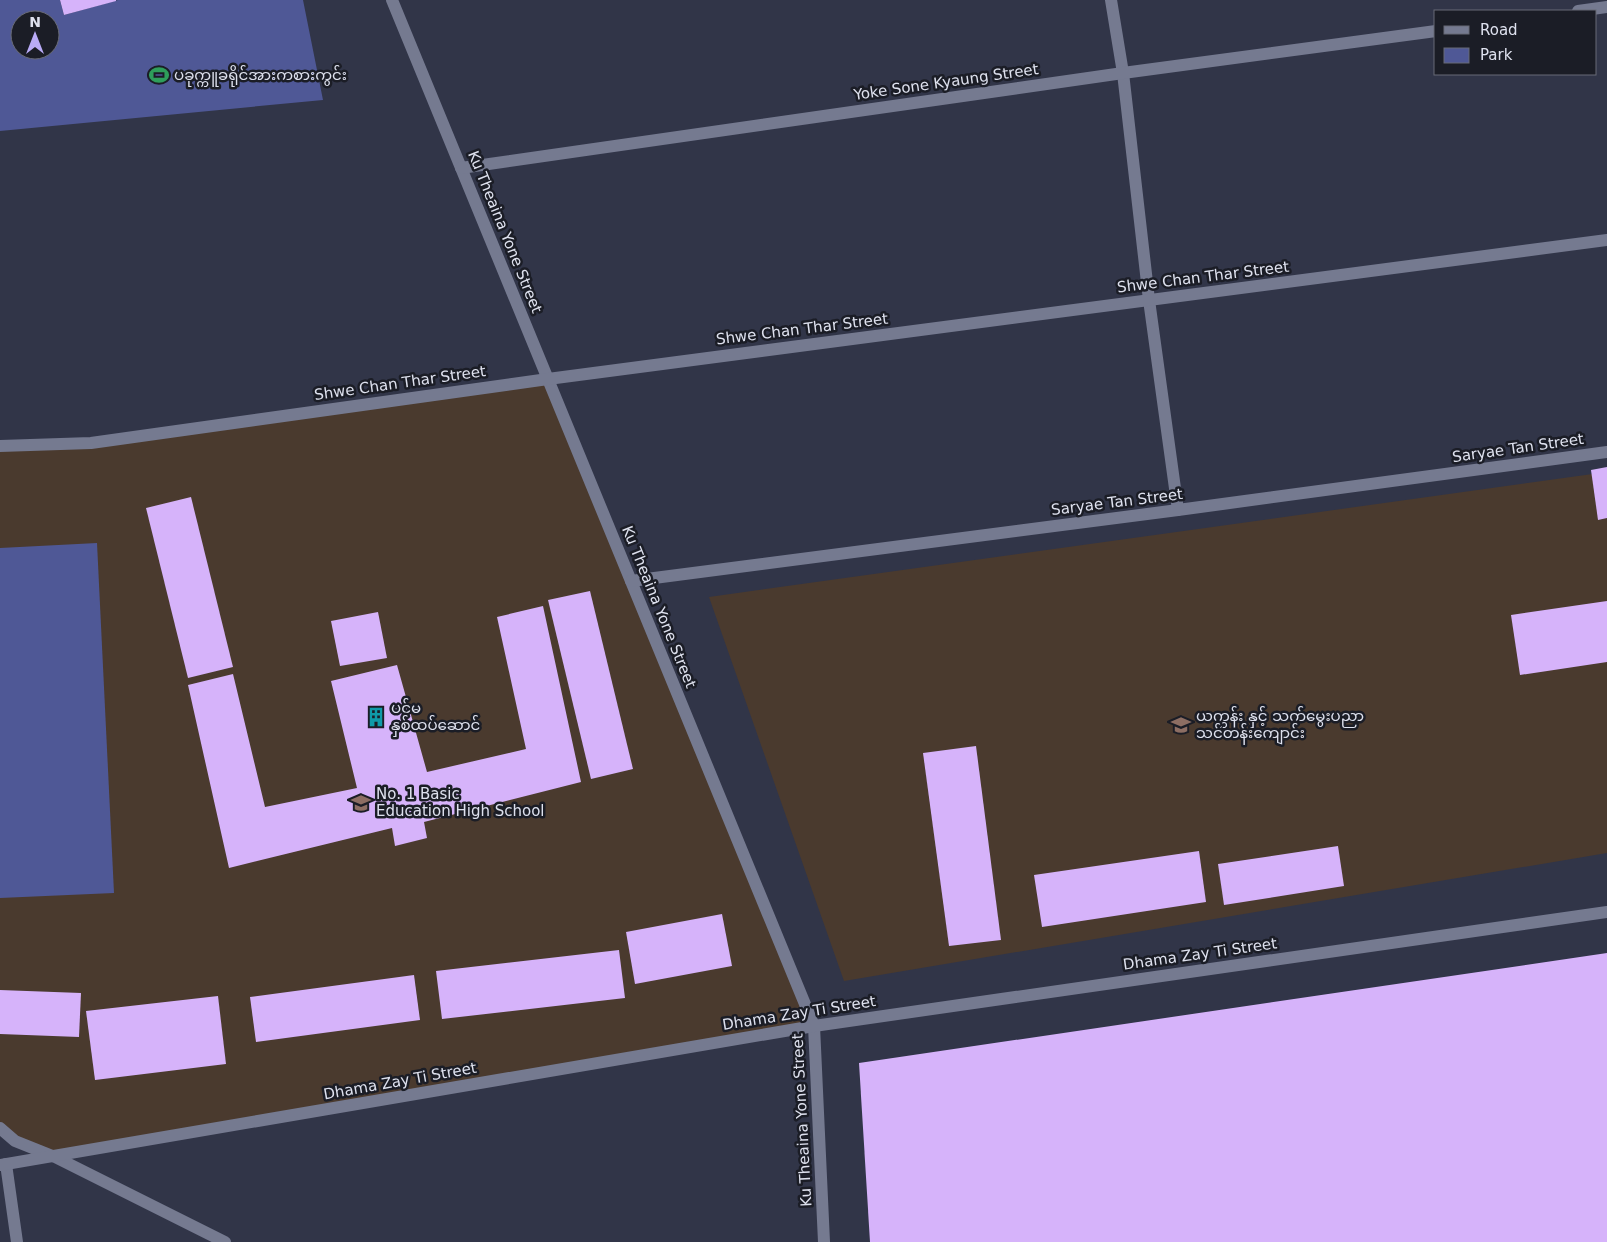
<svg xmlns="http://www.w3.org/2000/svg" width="1607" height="1242" font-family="'DejaVu Sans','Noto Sans Myanmar',sans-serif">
	<rect width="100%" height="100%" fill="#313548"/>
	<!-- education -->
	<g fill="#4a3a2e">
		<polygon points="548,379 814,1026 55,1157 0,1128 0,446 91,443"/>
		<polygon points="1607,472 1607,853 844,981 709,597"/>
	</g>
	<!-- park -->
	<g fill="#4f5896" fill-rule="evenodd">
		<path d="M 0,0 L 60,0 L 64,15 L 118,0 L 303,0 L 323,100 L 0,131 ZM 20,20 L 50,20 L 50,50 L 20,50 Z"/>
		<polygon points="97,543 114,893 0,898 0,548"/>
	</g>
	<!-- building -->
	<g fill="#d6b3fa">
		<polygon points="60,0 116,0 116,1 64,15"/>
		<polygon points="1607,467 1607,518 1598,520 1591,470"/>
		<polygon points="191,497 233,667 188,678 146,508"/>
		<polygon points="590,591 633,769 591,779 548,600"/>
		<polygon points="1607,601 1607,662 1520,675 1511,615"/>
		<polygon points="543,606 581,782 424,822 427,838 395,846 392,828 229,868 188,685 233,674 265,807 357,788 331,681 397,665 427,772 526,749 497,617"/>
		<polygon points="378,612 387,658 340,666 331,621"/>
		<polygon points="976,746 1001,940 949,946 923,753"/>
		<polygon points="1338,846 1344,886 1224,905 1218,864"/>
		<polygon points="1199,851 1206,902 1042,927 1034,875"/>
		<polygon points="722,914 732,966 635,984 626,932"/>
		<polygon points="619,950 625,998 442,1019 436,971"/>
		<polygon points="1607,953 1607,1242 870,1242 859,1063"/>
		<polygon points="414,975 420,1020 256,1042 250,997"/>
		<polygon points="0,990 81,993 79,1037 0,1034"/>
		<polygon points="218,996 226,1064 95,1080 86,1011"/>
	</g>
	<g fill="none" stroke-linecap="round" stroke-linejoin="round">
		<!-- minor -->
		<g stroke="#757a90" stroke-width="12">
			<polyline points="392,0 814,1026 824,1242"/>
			<polyline points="1111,0 1123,73 1149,300 1178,510"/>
			<polyline points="1578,11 1607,7"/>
			<polyline points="461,168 1123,73 1436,31"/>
			<polyline points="0,446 91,443 548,379 1607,240"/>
			<polyline points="631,581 1178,510 1607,452"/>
			<polyline points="0,1128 15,1141 55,1157 225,1242"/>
			<polyline points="6,1164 17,1242"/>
			<polyline points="0,1165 814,1026 1607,912"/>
		</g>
	</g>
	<!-- icons -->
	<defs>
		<symbol id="stadium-bare" viewBox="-9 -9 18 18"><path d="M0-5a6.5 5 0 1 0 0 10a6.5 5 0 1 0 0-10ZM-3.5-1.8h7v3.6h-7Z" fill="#2e9e5b" stroke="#1b1d26" stroke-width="2.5" paint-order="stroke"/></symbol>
		<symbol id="building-bare" viewBox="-9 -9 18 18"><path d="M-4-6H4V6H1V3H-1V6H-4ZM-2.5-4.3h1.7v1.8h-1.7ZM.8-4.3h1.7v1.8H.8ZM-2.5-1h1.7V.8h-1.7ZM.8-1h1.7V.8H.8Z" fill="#0f9aa8" stroke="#1b1d26" stroke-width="2.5" paint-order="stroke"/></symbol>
		<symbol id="school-bare" viewBox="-9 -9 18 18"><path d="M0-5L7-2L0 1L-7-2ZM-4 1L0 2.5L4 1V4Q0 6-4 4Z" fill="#8d6e63" stroke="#1b1d26" stroke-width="2.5" paint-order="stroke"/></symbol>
	</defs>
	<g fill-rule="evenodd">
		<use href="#stadium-bare" x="145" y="61" width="28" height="28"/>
		<use href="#building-bare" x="362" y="703" width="28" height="28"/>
		<use href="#school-bare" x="1167" y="711" width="28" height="28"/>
		<use href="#school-bare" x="347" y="789" width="28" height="28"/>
	</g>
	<g text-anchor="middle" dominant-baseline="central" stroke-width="5" stroke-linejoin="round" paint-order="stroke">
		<!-- poi labels -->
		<g font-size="15" fill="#dee1ee" stroke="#1b1d26" text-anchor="start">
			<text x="174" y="75">ပခုက္ကူခရိုင်အားကစားကွင်း</text>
			<text x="391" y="708">ပင်မ<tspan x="391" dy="17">နှစ်ထပ်ဆောင်</tspan></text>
			<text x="1196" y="716">ယက္ကန်း နှင့် သက်မွေးပညာ<tspan x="1196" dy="17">သင်တန်းကျောင်း</tspan></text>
			<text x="376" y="794">No. 1 Basic<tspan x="376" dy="17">Education High School</tspan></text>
		</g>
		<!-- street labels -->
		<g font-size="15" fill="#dee1ee" stroke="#1b1d26">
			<text transform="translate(946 82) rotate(-8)">Yoke Sone Kyaung Street</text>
			<text transform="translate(505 232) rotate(68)">Ku Theaina Yone Street</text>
			<text transform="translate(1203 277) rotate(-7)">Shwe Chan Thar Street</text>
			<text transform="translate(802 329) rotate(-7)">Shwe Chan Thar Street</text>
			<text transform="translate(400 383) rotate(-8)">Shwe Chan Thar Street</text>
			<text transform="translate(1518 448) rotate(-8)">Saryae Tan Street</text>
			<text transform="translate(1117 502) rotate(-7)">Saryae Tan Street</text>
			<text transform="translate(659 607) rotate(68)">Ku Theaina Yone Street</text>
			<text transform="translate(1200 954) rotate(-8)">Dhama Zay Ti Street</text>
			<text transform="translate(799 1013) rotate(-9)">Dhama Zay Ti Street</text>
			<text transform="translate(400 1081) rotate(-10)">Dhama Zay Ti Street</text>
			<text transform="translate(802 1120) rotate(-93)">Ku Theaina Yone Street</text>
		</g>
	</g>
	<!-- legend -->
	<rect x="1434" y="10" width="162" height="65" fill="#1b1d26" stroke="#696b76"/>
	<rect x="1444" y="26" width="25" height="8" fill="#757a90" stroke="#696b76"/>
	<text x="1480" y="35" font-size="15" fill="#dee1ee">Road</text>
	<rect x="1444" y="48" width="25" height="15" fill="#4f5896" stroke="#696b76"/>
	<text x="1480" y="60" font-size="15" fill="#dee1ee">Park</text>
	<!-- north arrow -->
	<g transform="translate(35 35)"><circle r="24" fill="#1b1d26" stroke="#696b76"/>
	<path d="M0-4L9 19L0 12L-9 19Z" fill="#b9abf7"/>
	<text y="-8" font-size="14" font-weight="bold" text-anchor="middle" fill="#dee1ee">N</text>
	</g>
</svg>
